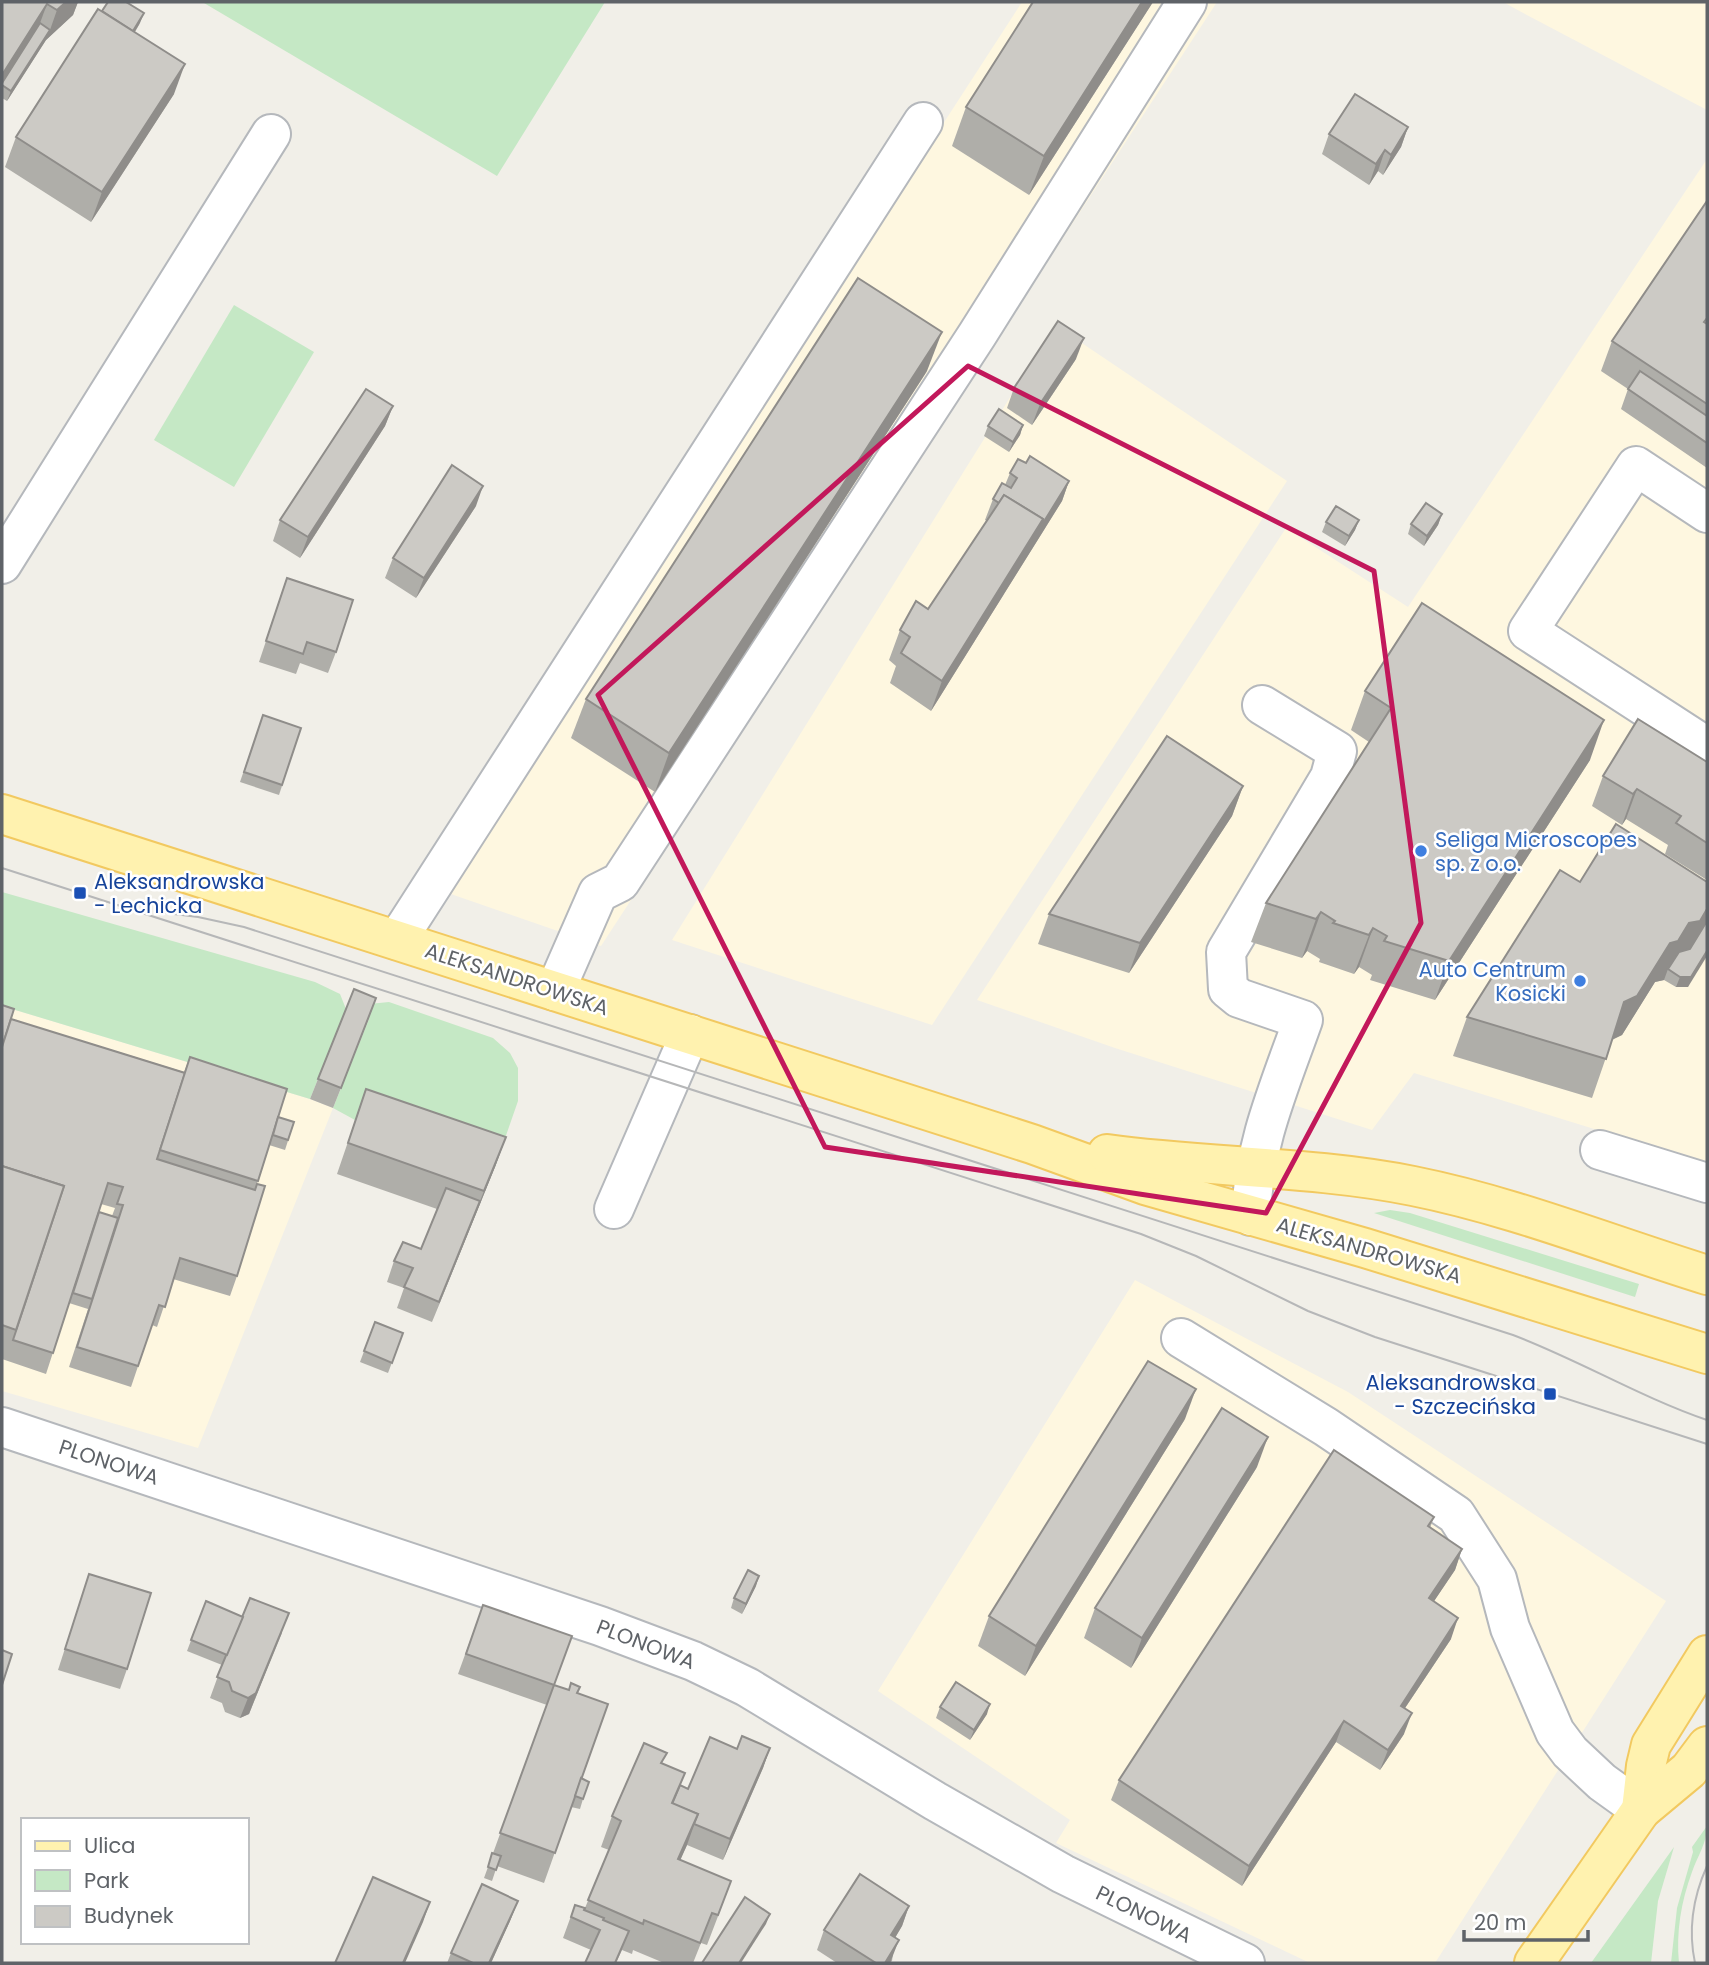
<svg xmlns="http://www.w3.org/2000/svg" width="1709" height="1965" font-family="Poppins,sans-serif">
	<rect width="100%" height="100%" fill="#f1efe8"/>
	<!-- commercial -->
	<g fill="#fef7e0">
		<polygon points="1022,2 1217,2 601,946 445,892"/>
		<polygon points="1503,2 1707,2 1707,110 1525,14"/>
		<polygon points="1707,159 1707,1164 1414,1073 1372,1130 1115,1048 977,1000 1286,528 1408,607"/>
		<polygon points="1055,325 1287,481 932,1025 672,940"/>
		<polygon points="2,1006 310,1099 333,1108 198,1448 2,1391"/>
		<polygon points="1135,1280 1348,1392 1666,1601 1435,1963 1310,1963 1056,1843 1070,1820 878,1691"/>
	</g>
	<!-- green -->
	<g fill="#c5e8c5">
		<polygon points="204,2 605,2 497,176 204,3"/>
		<polygon points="234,305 314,352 234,487 154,440"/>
		<polygon points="2,892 315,982 340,994 346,1009 310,1099 2,1006"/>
		<polygon points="389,1002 493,1038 510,1053 518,1068 518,1101 495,1167 355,1120 333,1108 369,1019 369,1004"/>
		<polygon points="1390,1210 1410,1213 1639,1284 1635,1297 1374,1213"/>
		<path d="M 1707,1826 C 1707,1843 1698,1855 1692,1872 C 1681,1902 1676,1932 1679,1963 L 1671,1963 L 1677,1908 L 1693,1852 L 1692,1847 Z"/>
		<polygon points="1674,1847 1658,1901 1651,1963 1591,1963"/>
	</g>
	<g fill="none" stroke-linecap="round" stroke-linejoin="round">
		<defs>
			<g id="minor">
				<polyline points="1707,513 1636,466 1528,631 1707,747"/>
				<polyline points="2,564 271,134"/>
				<polyline points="397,940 923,122"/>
				<polyline points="555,991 598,893 620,882 977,335 1187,2"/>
				<polyline points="1600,1150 1707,1183"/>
				<polyline points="614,1209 690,1034"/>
				<path d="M 1251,1216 C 1253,1146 1280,1085 1303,1020 L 1239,998 L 1228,989 L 1226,952 L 1330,777 L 1337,751 L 1262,705"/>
				<polyline points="1181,1338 1326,1427 1456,1515 1497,1579 1510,1628 1555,1732 1570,1752 1602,1782 1641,1810"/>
				<polyline points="2,1427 600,1626 693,1661 747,1687 935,1801 1063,1874 1245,1963"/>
			</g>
			<g id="major">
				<polyline points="2,814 1032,1144 1145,1185 1365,1248 1707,1354"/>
				<path d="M 1107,1154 C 1209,1168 1313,1166 1413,1186 C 1513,1206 1610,1245 1707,1275"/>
				<polyline points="1641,1810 1646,1766 1651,1745 1707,1655"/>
				<polyline points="1534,1963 1641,1810 1689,1770 1707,1746"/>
			</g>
		</defs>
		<!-- minor casing -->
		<use href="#minor" stroke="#b5b8bc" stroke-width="42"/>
		<!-- major casing -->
		<use href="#major" stroke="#f2c960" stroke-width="42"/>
		<!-- minor -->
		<use href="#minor" stroke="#fff" stroke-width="38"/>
		<!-- major -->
		<use href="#major" stroke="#fff2af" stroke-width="38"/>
		<!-- tram -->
		<g stroke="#b6b7b8" stroke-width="2">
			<polyline points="2,868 1141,1234 1196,1256 1308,1311 1375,1337 1707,1444"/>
			<path d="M 166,913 L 198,917 L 244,927 L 1513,1335 C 1579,1360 1640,1397 1707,1420"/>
			<path d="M 1695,1963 C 1688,1930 1693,1897 1707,1866"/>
		</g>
	</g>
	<!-- wall -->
	<g fill="#afaea9" fill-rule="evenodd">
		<polygon points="2,2 78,2 73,15 46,40 7,101 2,98"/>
		<polygon points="1153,2 1029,195 952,146 966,107"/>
		<polygon points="140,23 135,32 174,94 91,222 5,167 16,137"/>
		<polygon points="1408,127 1401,147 1383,175 1378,171 1369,185 1322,154 1329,134"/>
		<polygon points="1707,201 1707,468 1621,409 1628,389 1601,371 1612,341"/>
		<polygon points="1076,359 1032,425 1007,408 1014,388"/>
		<polygon points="927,371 655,792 571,738 586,699"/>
		<polygon points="393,406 385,426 300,558 273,541 280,520"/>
		<polygon points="1023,425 1020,435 1009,452 984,436 988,426"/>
		<polygon points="1026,463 1069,481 1062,501 931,711 890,683 896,666 889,660 900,630 928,609 987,521 985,520 993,499 1005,485 1010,473"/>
		<polygon points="476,506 416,598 385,578 393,558"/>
		<polygon points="1442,514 1438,525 1424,546 1408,534 1411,524"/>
		<polygon points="1359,520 1355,530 1345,546 1322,532 1326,522"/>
		<polygon points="287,578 336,652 328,673 300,663 296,674 259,662"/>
		<polygon points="1365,691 1590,760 1435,1000 1370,980 1372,975 1359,967 1354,974 1319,962 1320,959 1307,951 1302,958 1251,942 1266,903 1369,742 1351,730"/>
		<polygon points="263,715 301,728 279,795 240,782"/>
		<polygon points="1707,762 1707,880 1665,854 1668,845 1626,819 1622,825 1592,806 1603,776"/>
		<polygon points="1243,786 1232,816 1129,973 1038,944 1049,914"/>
		<polygon points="1580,882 1707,882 1688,987 1676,987 1664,980 1655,982 1622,1035 1612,1040 1592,1098 1453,1056 1467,1017"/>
		<path d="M 2,1005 L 11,1019 L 184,1072 L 190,1057 L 278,1117 L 294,1122 L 285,1150 L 269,1145 L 257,1184 L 237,1276 L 230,1296 L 173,1279 L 157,1327 L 152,1325 L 131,1387 L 69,1367 L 88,1309 L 69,1303 L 46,1374 L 2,1359 ZM 101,1204 L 115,1208 L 112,1216 L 99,1212 Z"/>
		<polygon points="369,1018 333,1108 310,1099 318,1079"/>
		<polygon points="366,1089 506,1137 495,1167 432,1322 397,1308 404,1288 387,1282 394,1261 421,1249 437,1209 337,1174"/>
		<polygon points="375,1322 403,1333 388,1373 360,1362"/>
		<polygon points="1185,1419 1025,1676 978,1646 989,1616"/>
		<polygon points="1257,1467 1131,1668 1084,1638 1095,1608"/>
		<polygon points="1434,1517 1430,1528 1462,1549 1455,1570 1434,1601 1451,1639 1405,1708 1404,1734 1380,1770 1336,1742 1242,1886 1111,1800 1119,1780"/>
		<polygon points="89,1574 127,1669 120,1689 58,1670"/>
		<polygon points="756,1586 742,1614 731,1608 734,1598"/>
		<polygon points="206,1601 282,1633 249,1714 240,1718 225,1712 222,1703 210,1698 222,1665 187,1651"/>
		<polygon points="483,1605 554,1685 578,1693 583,1799 580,1809 571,1807 544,1883 497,1866 492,1881 484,1878 547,1705 458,1674"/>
		<polygon points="940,1707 987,1714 970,1740 936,1718"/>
		<polygon points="770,1748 763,1768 723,1860 687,1845 680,1860 720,1911 707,1945 701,1943 693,1963 664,1963 633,1950 632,1954 622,1950 616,1963 585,1963 591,1950 563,1938 575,1905 585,1908 609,1850 601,1847 612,1816 663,1764 680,1785 688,1789 737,1749"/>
		<polygon points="518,1901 510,1921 491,1963 447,1963 451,1953"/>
		<polygon points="909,1906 902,1926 895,1938 892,1961 890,1963 837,1963 817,1950 824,1930"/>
	</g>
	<!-- shaded-wall -->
	<g fill="#8f8d8a">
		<polygon points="66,2 78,2 73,15 46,40 7,101 11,91 50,30 57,10"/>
		<polygon points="1142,2 1153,2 1029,195 1044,156"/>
		<polygon points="47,4 36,34 2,85 2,75"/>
		<polygon points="144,13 140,23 118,59 122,48"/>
		<polygon points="185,64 174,94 91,222 102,192"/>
		<polygon points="1408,127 1401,147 1383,175 1391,155"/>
		<polygon points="1385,150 1378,171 1369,185 1376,164"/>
		<polygon points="942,332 927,371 655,792 669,753"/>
		<polygon points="1084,338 1076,359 1032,425 1040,404"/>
		<polygon points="393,406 385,426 300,558 308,537"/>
		<polygon points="1023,425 1020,435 1009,452 1013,442"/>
		<polygon points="1069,481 1062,501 931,711 942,681 1043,519"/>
		<polygon points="483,486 476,506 416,598 424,578"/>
		<polygon points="1442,514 1438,525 1424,546 1427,536"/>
		<polygon points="1359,520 1355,530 1345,546 1349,536"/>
		<polygon points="1604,720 1590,760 1435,1000 1449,961"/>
		<polygon points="1243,786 1232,816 1129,973 1140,943"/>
		<polygon points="1637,789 1626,819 1622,825 1633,794"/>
		<polygon points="1707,909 1707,923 1686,960 1668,969 1664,980 1655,982 1622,1035 1609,1041 1624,1002 1670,943 1689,923"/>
		<polygon points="1321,912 1307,951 1302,958 1316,919"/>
		<polygon points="1373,928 1359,967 1354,974 1369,935"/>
		<polygon points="1707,951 1707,956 1688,987 1676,987 1680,977"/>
		<polygon points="506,1137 495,1167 432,1322 484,1191"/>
		<polygon points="1196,1389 1185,1419 1025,1676 1036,1646"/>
		<polygon points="1268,1437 1257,1467 1131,1668 1142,1638"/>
		<polygon points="1462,1549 1455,1570 1422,1619 1429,1598"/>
		<polygon points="759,1576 756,1586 742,1614 746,1604"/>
		<polygon points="289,1613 249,1714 240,1718 248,1698"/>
		<polygon points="1458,1618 1451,1639 1393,1726 1401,1706"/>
		<polygon points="990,1704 987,1714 970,1740 974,1730"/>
		<polygon points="1412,1713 1404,1734 1380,1770 1388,1750"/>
		<polygon points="1344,1721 1336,1742 1242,1886 1249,1866"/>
		<polygon points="770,1748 763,1768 723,1860 730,1839"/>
		<polygon points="698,1814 687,1845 667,1890 678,1859"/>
		<polygon points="518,1901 510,1921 491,1963 489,1963"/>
		<polygon points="430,1902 423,1922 405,1963 403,1963"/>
		<polygon points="909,1906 902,1926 884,1956 891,1935"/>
		<polygon points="770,1914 766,1924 741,1963 739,1963"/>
		<polygon points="899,1940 890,1963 885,1963"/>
	</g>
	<!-- building -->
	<g fill="#cccac5" stroke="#8f8d8a" stroke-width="2">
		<polygon points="2,2 66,2 57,10 47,4 2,75"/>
		<polygon points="108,2 126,2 144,13 133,31 102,11"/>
		<polygon points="1033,2 1142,2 1044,156 966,107"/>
		<polygon points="98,9 185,64 102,192 16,137"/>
		<polygon points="40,23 50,30 11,91 2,85 2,83"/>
		<polygon points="1355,94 1408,127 1391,155 1385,150 1376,164 1329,134"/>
		<polygon points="1707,201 1707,318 1704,322 1707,324 1707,404 1612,341"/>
		<polygon points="858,278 942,332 669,753 586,699"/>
		<polygon points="1058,321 1084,338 1040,404 1014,388"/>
		<polygon points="1640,371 1707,416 1707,443 1628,389"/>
		<polygon points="366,389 393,406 308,537 280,520"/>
		<polygon points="999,409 1023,425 1013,442 988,426"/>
		<polygon points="1030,456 1069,481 1040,528 1043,519 1004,495 999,503 993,499 1002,483 1011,488 1017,478 1010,473 1018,459 1026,463"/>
		<polygon points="452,465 483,486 424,578 393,558"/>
		<polygon points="1004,495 1043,519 942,681 901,653 910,637 900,630 916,601 928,609"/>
		<polygon points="1426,503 1442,514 1427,536 1411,524"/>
		<polygon points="1336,506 1359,520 1349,536 1326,522"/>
		<polygon points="287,578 353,600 336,652 307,642 303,654 266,641"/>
		<polygon points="1422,603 1604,720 1449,961 1384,941 1387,936 1373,928 1369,935 1333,923 1335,921 1321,912 1316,919 1266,903 1391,708 1365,691"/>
		<polygon points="263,715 301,728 282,785 244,772"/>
		<polygon points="1638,719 1707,762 1707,843 1676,823 1681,816 1637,789 1633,794 1603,776"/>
		<polygon points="1167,736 1243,786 1140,943 1049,914"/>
		<polygon points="1616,824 1707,882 1707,909 1700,921 1689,923 1678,941 1670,943 1637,996 1624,1002 1606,1059 1467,1017 1560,870 1580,882"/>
		<polygon points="1707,921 1707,951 1691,977 1680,977 1668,969 1679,952 1690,949"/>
		<polygon points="354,989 376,998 341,1088 318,1079"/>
		<polygon points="2,1005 14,1009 2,1047"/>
		<polygon points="11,1019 185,1073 157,1159 255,1190 257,1184 265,1186 237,1276 180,1258 165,1307 159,1305 138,1366 77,1347 123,1205 117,1204 123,1187 108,1183 53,1353 13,1340 64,1186 2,1166 2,1047"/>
		<polygon points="190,1057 287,1089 258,1181 160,1150"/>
		<polygon points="366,1089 506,1137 484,1191 348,1143"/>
		<polygon points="278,1117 294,1122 288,1140 273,1135"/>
		<polygon points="2,1166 64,1186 16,1330 2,1325"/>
		<polygon points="446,1188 480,1201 439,1302 404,1287 413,1268 394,1261 403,1242 421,1249"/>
		<polygon points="99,1212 118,1218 92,1299 73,1293"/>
		<polygon points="375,1322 403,1333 392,1363 364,1351"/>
		<polygon points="1148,1361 1196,1389 1036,1646 989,1616"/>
		<polygon points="1222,1408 1268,1437 1142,1638 1095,1608"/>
		<polygon points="1334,1450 1434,1517 1428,1526 1462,1549 1429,1598 1458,1618 1401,1706 1412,1713 1388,1750 1344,1721 1249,1866 1119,1780"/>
		<polygon points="748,1570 759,1576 746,1604 734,1598"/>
		<polygon points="89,1574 151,1593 127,1669 65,1649"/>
		<polygon points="250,1598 289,1613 256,1693 248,1698 232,1691 229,1682 217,1677"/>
		<polygon points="206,1601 243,1617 227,1655 191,1640"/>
		<polygon points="483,1605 572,1636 554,1685 466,1654"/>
		<polygon points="2,1650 12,1654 2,1685"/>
		<polygon points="956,1682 990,1704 974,1730 940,1707"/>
		<polygon points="571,1683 580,1687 577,1693 608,1704 555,1853 500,1833 554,1685 569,1690"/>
		<polygon points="742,1736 770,1748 730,1839 694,1824 698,1814 672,1804 680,1785 688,1789 710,1737 737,1749"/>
		<polygon points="644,1743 667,1753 661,1763 685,1773 672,1803 698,1814 678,1859 731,1881 718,1915 712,1913 700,1943 644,1920 643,1924 588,1900 621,1821 612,1816"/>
		<polygon points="581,1778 589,1782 583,1799 575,1796"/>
		<polygon points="492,1853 501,1856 496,1870 488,1867"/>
		<polygon points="860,1874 909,1906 891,1935 899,1940 885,1963 876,1963 824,1930"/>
		<polygon points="373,1877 430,1902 403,1963 335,1963"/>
		<polygon points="482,1884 518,1901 489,1963 473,1963 451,1953"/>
		<polygon points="745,1897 770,1914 739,1963 702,1963"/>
		<polygon points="575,1905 585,1908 584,1910 604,1918 603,1920 629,1931 615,1963 585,1963 600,1930 571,1917"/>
	</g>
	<!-- marked area -->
	<path fill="none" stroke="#c2185b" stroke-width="5" stroke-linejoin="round" d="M 968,366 L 1374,571 L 1421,923 L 1266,1213 L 825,1147 L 598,695 Z"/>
	<!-- markers -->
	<g fill="#3f7fe0" stroke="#fff" stroke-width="2.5">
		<circle cx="1421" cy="851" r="7"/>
		<circle cx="1580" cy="981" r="7"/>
	</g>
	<g fill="#1a4fb4" stroke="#fff" stroke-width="2.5">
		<rect x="73" y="886" width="14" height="14" rx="3.5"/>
		<rect x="1543" y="1387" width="14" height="14" rx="3.5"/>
	</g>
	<g text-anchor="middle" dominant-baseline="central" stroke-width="5" stroke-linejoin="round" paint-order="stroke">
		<!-- shop labels -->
		<g font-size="21" fill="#366cbe" stroke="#fff" text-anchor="start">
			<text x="1435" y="839">Seliga Microscopes<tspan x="1435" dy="24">sp. z o.o.</tspan></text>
			<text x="1566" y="969" text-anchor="end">Auto Centrum<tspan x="1566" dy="24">Kosicki</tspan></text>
		</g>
		<!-- transit labels -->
		<g font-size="21" fill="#164399" stroke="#fff" text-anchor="start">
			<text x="94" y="881">Aleksandrowska<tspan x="94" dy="24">- Lechicka</tspan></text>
			<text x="1536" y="1382" text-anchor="end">Aleksandrowska<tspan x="1536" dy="24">- Szczecińska</tspan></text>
		</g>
		<!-- street labels -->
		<g font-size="21" fill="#5f6368" stroke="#fff">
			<text transform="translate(517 979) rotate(18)">ALEKSANDROWSKA</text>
			<text transform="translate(1369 1250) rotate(16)">ALEKSANDROWSKA</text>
			<text transform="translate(109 1462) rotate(18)">PLONOWA</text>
			<text transform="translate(646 1644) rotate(21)">PLONOWA</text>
			<text transform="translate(1144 1914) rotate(26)">PLONOWA</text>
		</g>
	</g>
	<!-- border -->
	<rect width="1709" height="1965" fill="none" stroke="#5f6368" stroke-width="7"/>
	<!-- legend -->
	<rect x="21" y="1818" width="228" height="126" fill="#ffffff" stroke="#bfc1c3" stroke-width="2"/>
	<rect x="35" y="1841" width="35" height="10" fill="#fff2af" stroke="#bfc1c3" stroke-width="2"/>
	<text x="84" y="1853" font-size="21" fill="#5f6368">Ulica</text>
	<rect x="35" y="1870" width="35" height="21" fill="#c5e8c5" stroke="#bfc1c3" stroke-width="2"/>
	<text x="84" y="1888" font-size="21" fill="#5f6368">Park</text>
	<rect x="35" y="1906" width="35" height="21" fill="#cccac5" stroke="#bfc1c3" stroke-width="2"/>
	<text x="84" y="1923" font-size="21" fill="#5f6368">Budynek</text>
	<!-- scale -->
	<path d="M1464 1930v10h124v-10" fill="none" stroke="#5f6368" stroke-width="3.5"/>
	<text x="1474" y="1930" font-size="21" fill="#5f6368" stroke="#ffffff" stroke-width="5" paint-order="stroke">20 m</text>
</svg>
